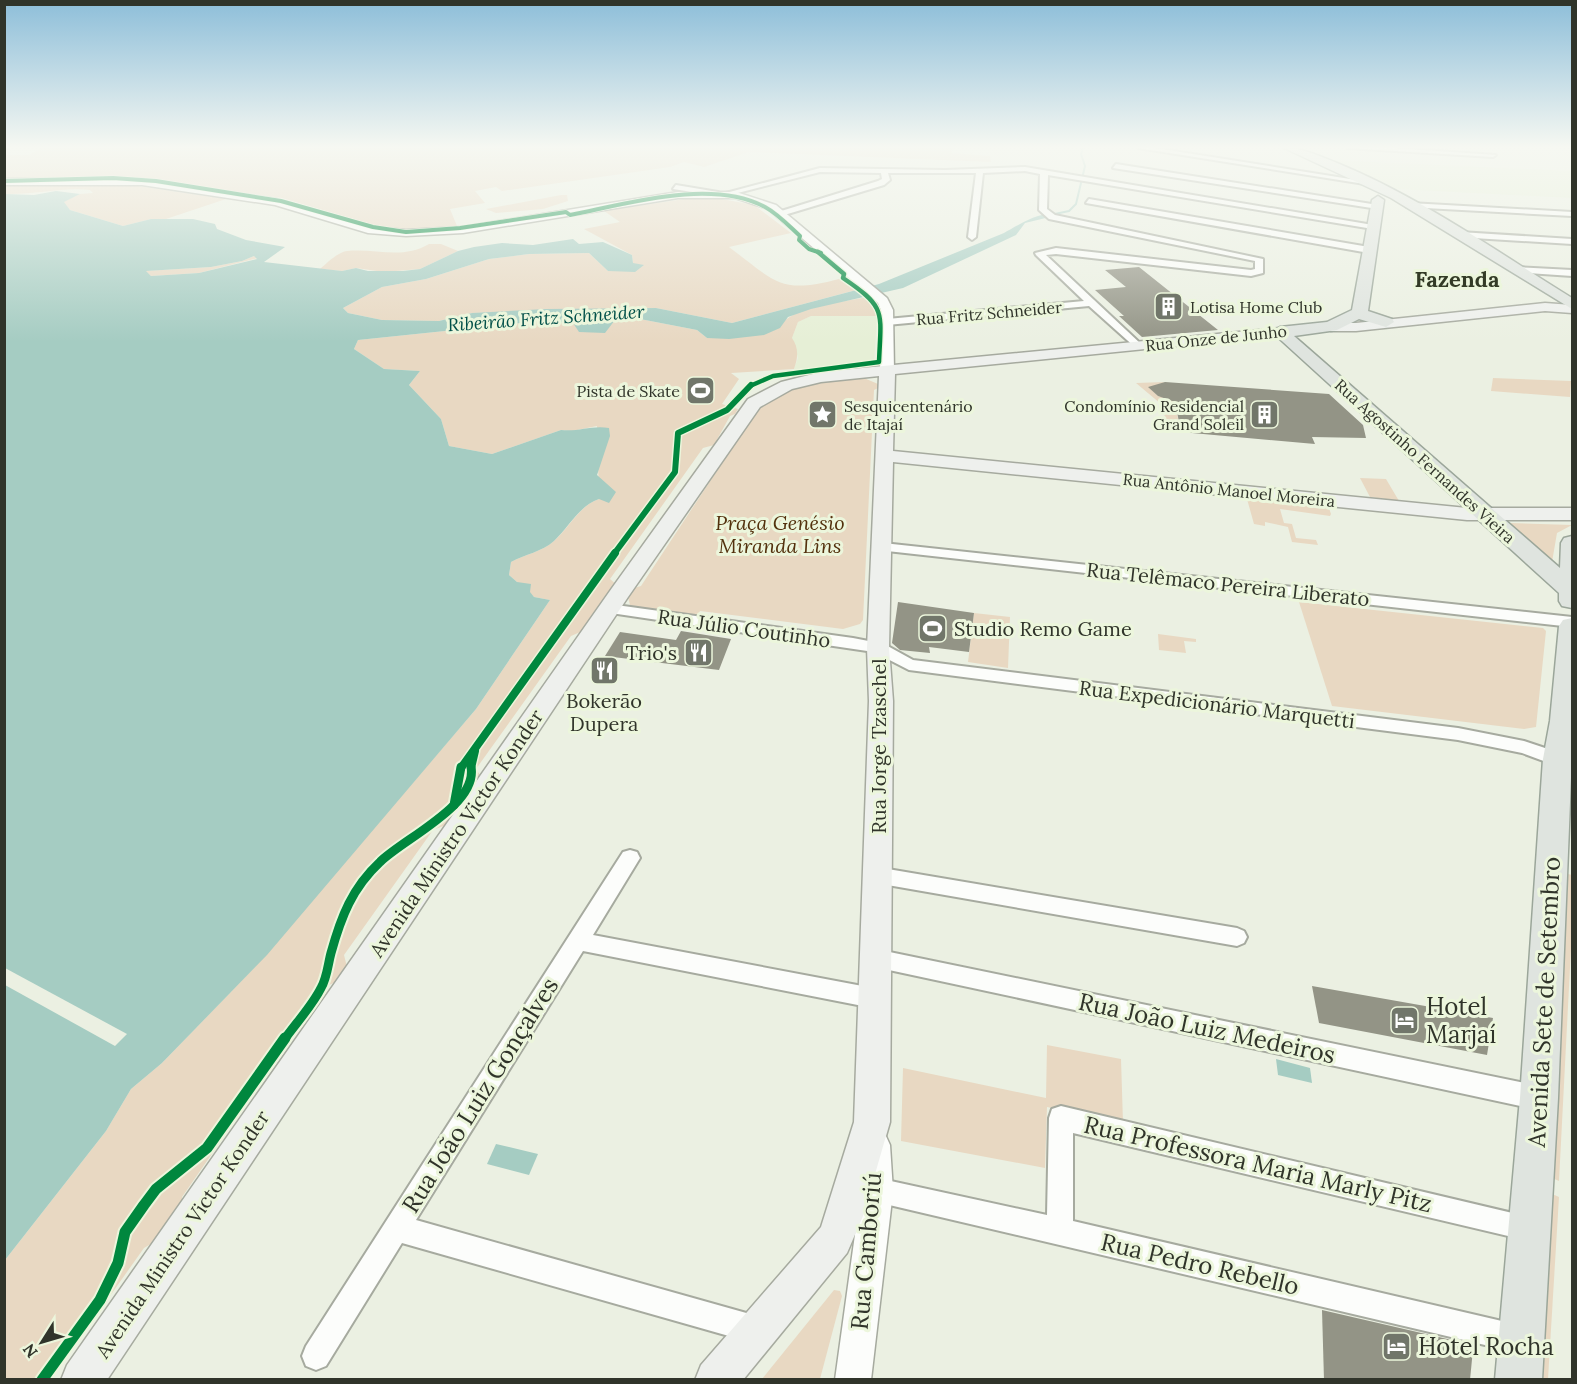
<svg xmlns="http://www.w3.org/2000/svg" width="1577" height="1384" font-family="Lora,serif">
	<rect width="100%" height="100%" fill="#ebf0e2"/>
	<!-- built -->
	<g fill="#e6efd6">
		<polygon points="1328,160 1572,171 1572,198 1396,189"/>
		<polygon points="811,316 877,316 874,363 794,369 798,358 792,338 798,322"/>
	</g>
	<!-- green -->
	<g fill="#e8d8c2">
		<polygon points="41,148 955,148 951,153 990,156 991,162 749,152 704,167 684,162 670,167 502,191 496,187 475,191 485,203 450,209 457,226 439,229 387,229 282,198 142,178 5,179 4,155 29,155"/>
		<path d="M 124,184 L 226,199 L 166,219 L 151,219 L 123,226 L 70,210 L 63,202 L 80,194 L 93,193 L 90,190 C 62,187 34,195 5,194 L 4,186 Z"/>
		<polygon points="561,195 567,195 568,201 543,209 496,213 486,209"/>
		<path d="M 691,198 L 716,198 L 754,205 L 791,233 L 729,247 C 775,281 779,295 839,279 L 856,290 L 732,323 L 656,308 L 472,313 L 439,321 L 382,320 L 348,313 L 343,308 L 382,287 L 426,279 L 489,259 L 529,254 L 589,253 L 608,271 L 633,263 L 632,255 L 584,229 L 620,222 L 604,211 Z"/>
		<path d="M 429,244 L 441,244 L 458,251 L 420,269 L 384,272 L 356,268 L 342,271 L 320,269 C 327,263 338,252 347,251 C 376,248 402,260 429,244 Z"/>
		<polygon points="254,256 258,258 199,273 151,276 145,271 211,267 242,261"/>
		<path d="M 867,297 L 874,306 L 877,316 L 811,316 L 798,322 L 792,338 C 799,348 798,358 794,369 L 731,373 L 739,379 L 722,404 L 738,409 L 735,414 L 730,416 L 714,445 L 703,448 L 610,579 L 617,585 L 585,630 L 571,636 L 476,769 L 482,778 L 451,823 L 433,830 L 344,955 L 348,971 L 343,979 L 329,985 L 182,1197 L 183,1207 L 161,1238 L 144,1248 L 51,1379 L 5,1380 L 5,1260 L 106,1131 L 131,1089 L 162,1063 L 252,970 L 476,709 L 550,600 L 534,597 L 509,575 L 511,562 C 525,554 542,552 554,541 C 570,527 579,506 599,499 L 597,426 L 572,431 L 561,430 L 492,454 L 449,446 L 441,419 L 409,385 L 420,371 L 384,369 L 354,349 L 358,340 L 540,321 L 573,323 L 640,319 L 697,330 L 707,338 L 781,324 C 801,304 840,303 867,297 Z"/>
		<path d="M 864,378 L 878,384 L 878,388 L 874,390 L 863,620 L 860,624 L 843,629 L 700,611 L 698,615 L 636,608 L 630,605 L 628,597 L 634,588 L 641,586 L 761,404 C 793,384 827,382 864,378 Z"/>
		<polygon points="1493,378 1571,381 1570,397 1491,391"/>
		<polygon points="1165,382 1154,386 1152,390 1158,396 1174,401 1181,432 1169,430 1161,404 1136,383"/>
		<polygon points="1360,478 1386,479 1399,501 1370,497"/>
		<polygon points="1247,499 1329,508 1331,514 1330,516 1280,509 1284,523 1292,524 1296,538 1316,540 1318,545 1292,542 1288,527 1265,522 1265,526 1254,524"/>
		<polygon points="1508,523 1572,525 1557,533 1552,562"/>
		<polygon points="1299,602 1543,628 1546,631 1536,727 1524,729 1332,706"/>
		<polygon points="974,613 1010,617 1008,668 968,662"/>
		<polygon points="1158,634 1196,639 1196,642 1184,641 1186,653 1159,650"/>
		<polygon points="1568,874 1572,875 1572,929 1559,1181 1550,1177"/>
		<polygon points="1047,1045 1121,1059 1123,1123 1047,1107 1045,1168 901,1141 903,1068 1046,1098"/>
		<polygon points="1550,1193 1559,1197 1548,1379 1538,1380"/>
		<polygon points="834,1290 840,1291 842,1296 820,1379 762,1379"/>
	</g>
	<!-- water -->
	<g fill="#a5ccc2" fill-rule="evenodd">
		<path d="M 56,191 L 80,194 L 64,202 L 70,210 L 123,226 L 151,219 L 193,219 L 215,224 L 217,229 L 246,240 L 285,247 L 264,262 L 342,271 L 356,268 L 368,271 L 403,271 L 420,269 L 458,251 L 474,247 L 502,243 L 533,245 L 573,239 L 579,244 L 603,242 L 632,255 L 633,263 L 644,265 L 635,272 L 608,271 L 589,253 L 529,254 L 489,259 L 426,279 L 382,287 L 343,308 L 348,313 L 382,320 L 439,321 L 472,313 L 546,309 L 656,308 L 732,323 L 879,284 L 1004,233 C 1019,225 1040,210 1058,215 L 1025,223 L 1016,235 L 903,288 L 811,309 L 788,317 L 780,328 L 764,335 L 729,339 L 707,338 L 697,330 L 640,319 L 615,320 L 605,333 L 579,332 L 573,323 L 540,321 L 358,340 L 354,349 L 384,369 L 420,371 L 409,385 L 441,419 L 449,446 L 492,454 L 561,430 C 578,432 592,425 609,428 L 610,436 L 597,475 L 616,492 L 609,503 L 599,499 C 579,506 569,527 554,541 C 542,552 525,554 511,562 L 509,575 L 517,582 L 531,584 L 530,592 L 534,597 L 550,600 L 476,709 L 267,955 L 162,1063 L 131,1089 L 106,1131 L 5,1260 L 5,194 L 34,195 ZM 254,256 L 257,259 L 199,273 L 151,276 L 146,271 L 211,267 L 242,261 Z"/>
		<polygon points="1276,1059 1310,1068 1312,1083 1278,1075"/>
		<polygon points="496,1144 538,1154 529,1175 487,1164"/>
	</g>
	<!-- pier -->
	<polygon fill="#ebf0e2" points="5,968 127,1034 115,1046 5,985"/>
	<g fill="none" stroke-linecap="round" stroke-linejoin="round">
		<!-- stream -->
		<polyline stroke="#a5ccc2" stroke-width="2" points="1050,215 1069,211 1076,204 1085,166 1081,154 1083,148"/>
	</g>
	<!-- building -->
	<g fill="#939486">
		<polygon points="1139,267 1218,330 1142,337 1119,316 1124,316 1095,290 1126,287 1105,270"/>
		<polygon points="1165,382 1329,394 1363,425 1366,438 1312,437 1315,444 1181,432 1175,402 1158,396 1148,387"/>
		<polygon points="898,602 974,613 969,652 929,647 930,653 900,650 892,643"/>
		<polygon points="681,631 731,639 719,670 605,656 620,632 676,640"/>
		<polygon points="1312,986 1493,1018 1487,1055 1319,1023"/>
		<polygon points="1322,1310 1469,1344 1473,1349 1470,1380 1324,1380"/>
	</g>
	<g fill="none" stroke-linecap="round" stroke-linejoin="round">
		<defs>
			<g id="minor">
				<polygon points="1138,148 1155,148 1375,183 1371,185"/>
				<polygon points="1347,148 1394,148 1496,155 1493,157"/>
				<polygon points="1116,164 1378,205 1382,207 1378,209 1113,168"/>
				<polygon points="1025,167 1373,225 1377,227 1373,229 1048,175 1047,209 1055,215 1263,259 1263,273 1251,276 1056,254 1046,255 1141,344 1142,346 1137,349 1089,306 887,325 882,322 887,319 1084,301 1036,255 1035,253 1056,248 1251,270 1255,269 1255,261 1049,219 1039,210 1040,174 1025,171 983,173 976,237 972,240 968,237 976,173 888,173 890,180 884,185 781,216 778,212 878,181 882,179 881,173 820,172 726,196 722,194 820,168 945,170"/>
				<polygon points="676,185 718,192 722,194 718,196 673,189"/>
				<polygon points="1089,199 1369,247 1373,250 1369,253 1086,203"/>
				<polygon points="1410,203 1572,212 1572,216 1407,207"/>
				<polygon points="1460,232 1572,239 1572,244 1457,237"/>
				<polygon points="1517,267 1572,270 1572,276 1514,272 1512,270"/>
				<polygon points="883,543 1572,617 1572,627 878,550 878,544"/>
				<polygon points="609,604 853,638 884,644 913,660 1458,728 1524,741 1563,754 1566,759 1563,764 1557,766 1522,753 1458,740 909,670 874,652 604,612 601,609"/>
				<polygon points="630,850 637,852 640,858 593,935 873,988 881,991 884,998 881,1005 873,1008 583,951 416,1220 757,1316 767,1320 771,1330 767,1340 757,1344 402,1243 326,1366 316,1370 306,1366 302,1356 306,1346 623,852"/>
				<polygon points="876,867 1237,928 1244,931 1247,937 1244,943 1237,946 876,883 869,881 866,875 869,869"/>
				<polygon points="875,949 1539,1086 1547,1090 1551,1098 1547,1106 1539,1110 875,967 868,965 864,958 868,951"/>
				<polygon points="1061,1106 1538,1219 1542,1228 1538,1237 1529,1241 1073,1133 1073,1221 1519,1325 1529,1329 1533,1339 1529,1349 1519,1353 868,1200 864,1191 868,1182 877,1178 1047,1215 1049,1118 1052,1109"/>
			</g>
			<g id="tertiary">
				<polygon points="4,179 142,179 276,199 369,227 406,230 463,227 678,192 736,192 776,205 887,298 893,310 894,371 887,375 880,371 881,310 878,303 768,209 735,198 678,198 463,233 406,236 368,233 275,205 142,185 4,185"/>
				<polygon points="874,1129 885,1134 890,1145 893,1191 871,1380 835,1380 861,1191 858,1145 863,1134"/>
			</g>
			<g id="secondary">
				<polygon points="1545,303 1572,305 1572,313 1545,311 1356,331 1331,331 1324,327 1331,323 1356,323"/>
				<polygon points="1280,328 1287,332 1285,335 895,374 893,451 1467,508 1572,508 1572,520 1467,520 893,462 889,648 893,701 890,1122 863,1216 847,1253 743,1380 695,1380 701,1365 821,1227 854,1122 869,701 867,648 879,376 821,382 792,389 760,407 628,597 107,1380 61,1380 67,1365 612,588 748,399 781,382 821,372"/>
			</g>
			<g id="primary">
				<path d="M 1284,148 C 1304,148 1319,156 1337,163 C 1420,197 1496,251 1572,298 L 1572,309 L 1391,198 Z"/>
				<polygon points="1378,196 1384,200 1368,311 1392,319 1394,322 1386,327 1359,319 1337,330 1294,336 1560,568 1561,543 1564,538 1572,536 1572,608 1562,606 1559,601 1559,593 1272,332 1280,327 1327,322 1352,310 1372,200"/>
				<polygon points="1572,618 1572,753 1558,1098 1542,1380 1495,1380 1520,1098 1543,759 1550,721 1559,626 1563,620"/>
			</g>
		</defs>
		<!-- minor casing -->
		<use href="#minor" stroke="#a6aa9f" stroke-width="4"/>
		<!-- tertiary casing -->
		<use href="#tertiary" stroke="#a6aa9f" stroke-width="3"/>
		<!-- secondary casing -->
		<use href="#secondary" stroke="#a6aa9f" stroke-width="3"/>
		<!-- primary casing -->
		<use href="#primary" stroke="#9ba69a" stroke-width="3"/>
		<!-- minor -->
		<use href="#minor" fill="#fcfdfb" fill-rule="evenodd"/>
		<!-- tertiary -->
		<use href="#tertiary" fill="#fcfdfb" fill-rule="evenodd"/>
		<!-- secondary -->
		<use href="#secondary" fill="#eef0ed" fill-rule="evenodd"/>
		<!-- primary -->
		<use href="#primary" fill="#dfe4df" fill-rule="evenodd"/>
		<!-- quiet -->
		<polyline stroke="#56b246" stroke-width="3" stroke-dasharray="6 3" stroke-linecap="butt" points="4,149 9,148"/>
		<defs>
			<path id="cycleway-far5" d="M 4,181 L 113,178 L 156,181 L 281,201 L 373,227 L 406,232 L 460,228 L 566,212 L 570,215 C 626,204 711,178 765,207 C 778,214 789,226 800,236 L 799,240 L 809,249 L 821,253"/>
			<path id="cycleway-far4" d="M 750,386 L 773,376 L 879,362 C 881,311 887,308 843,278 L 844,274 L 818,252"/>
			<polyline id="cycleway-far3" points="614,554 675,472 678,433 727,410 751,385"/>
			<g id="cycleway-far2">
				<polyline points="461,768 615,553"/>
				<polyline points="471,768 475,751"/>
			</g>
			<g id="cycleway-far1">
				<polyline points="454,805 461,767"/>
				<path d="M 284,1040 C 296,1023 312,1006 321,988 C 327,978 328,964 331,953 C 341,917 352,888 380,862 C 403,839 478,805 471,767"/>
			</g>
			<polyline id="cycleway" points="42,1380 100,1300 118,1263 125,1232 144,1205 156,1189 207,1148 285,1038"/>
		</defs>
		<!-- cycleway-far5 casing -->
		<use href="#cycleway-far5" stroke="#ecf6dc" stroke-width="5"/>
		<!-- cycleway-far4 casing -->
		<use href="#cycleway-far4" stroke="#ecf6dc" stroke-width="7"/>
		<!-- cycleway-far3 casing -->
		<use href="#cycleway-far3" stroke="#ecf6dc" stroke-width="9"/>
		<!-- cycleway-far2 casing -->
		<use href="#cycleway-far2" stroke="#ecf6dc" stroke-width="11"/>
		<!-- cycleway-far1 casing -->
		<use href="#cycleway-far1" stroke="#ecf6dc" stroke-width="13"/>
		<!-- cycleway casing -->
		<use href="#cycleway" stroke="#ecf6dc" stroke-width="15"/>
		<!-- cycleway-far5 -->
		<use href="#cycleway-far5" stroke="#00873e" stroke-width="4"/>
		<!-- cycleway-far4 -->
		<use href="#cycleway-far4" stroke="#00873e" stroke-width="4.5"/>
		<!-- cycleway-far3 -->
		<use href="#cycleway-far3" stroke="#00873e" stroke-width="6"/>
		<!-- cycleway-far2 -->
		<use href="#cycleway-far2" stroke="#00873e" stroke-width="8"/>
		<!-- cycleway-far1 -->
		<use href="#cycleway-far1" stroke="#00873e" stroke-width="9"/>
		<!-- cycleway -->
		<use href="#cycleway" stroke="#00873e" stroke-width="11"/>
	</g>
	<!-- sky -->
	<linearGradient id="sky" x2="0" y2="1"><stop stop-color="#8dbed9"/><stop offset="0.43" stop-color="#f6f8f2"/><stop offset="1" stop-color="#f6f8f2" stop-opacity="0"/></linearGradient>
	<rect width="1577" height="342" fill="url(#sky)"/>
	<!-- icons -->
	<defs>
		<symbol id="building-square" viewBox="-11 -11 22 22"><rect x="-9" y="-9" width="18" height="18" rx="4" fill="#71766a" stroke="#ecf6dc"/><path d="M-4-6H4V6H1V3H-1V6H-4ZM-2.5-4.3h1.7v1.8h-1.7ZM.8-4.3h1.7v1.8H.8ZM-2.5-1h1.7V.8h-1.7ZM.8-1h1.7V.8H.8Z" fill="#fff"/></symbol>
		<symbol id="stadium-square" viewBox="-11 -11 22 22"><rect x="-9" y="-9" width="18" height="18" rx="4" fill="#71766a" stroke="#ecf6dc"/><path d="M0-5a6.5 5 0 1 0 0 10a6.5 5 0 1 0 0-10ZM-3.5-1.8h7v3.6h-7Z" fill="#fff"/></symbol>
		<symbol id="sight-square" viewBox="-11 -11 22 22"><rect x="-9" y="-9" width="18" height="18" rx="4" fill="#71766a" stroke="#ecf6dc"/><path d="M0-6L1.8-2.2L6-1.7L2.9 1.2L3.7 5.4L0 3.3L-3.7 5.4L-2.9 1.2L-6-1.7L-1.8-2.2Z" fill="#fff"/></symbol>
		<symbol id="restaurant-square" viewBox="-11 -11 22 22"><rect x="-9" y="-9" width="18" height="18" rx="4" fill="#71766a" stroke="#ecf6dc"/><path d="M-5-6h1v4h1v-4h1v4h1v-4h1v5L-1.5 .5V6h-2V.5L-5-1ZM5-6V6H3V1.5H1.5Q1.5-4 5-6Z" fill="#fff"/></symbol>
		<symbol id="hotel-square" viewBox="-11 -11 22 22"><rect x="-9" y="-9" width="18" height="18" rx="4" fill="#71766a" stroke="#ecf6dc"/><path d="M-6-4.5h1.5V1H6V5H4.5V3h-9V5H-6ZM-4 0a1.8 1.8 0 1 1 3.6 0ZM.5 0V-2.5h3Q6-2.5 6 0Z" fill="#fff"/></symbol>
	</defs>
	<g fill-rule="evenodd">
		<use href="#building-square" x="1152" y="290" width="33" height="33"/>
		<use href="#stadium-square" x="684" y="374" width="33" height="33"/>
		<use href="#sight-square" x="806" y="398" width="33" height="33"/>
		<use href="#building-square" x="1248" y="398" width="33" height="33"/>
		<use href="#stadium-square" x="916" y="612" width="33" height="33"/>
		<use href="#restaurant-square" x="682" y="636" width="33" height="33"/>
		<use href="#restaurant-square" x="588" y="654" width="33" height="33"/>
		<use href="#hotel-square" x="1388" y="1004" width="33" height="33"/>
		<use href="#hotel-square" x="1380" y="1330" width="33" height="33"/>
	</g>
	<g text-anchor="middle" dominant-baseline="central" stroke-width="6" stroke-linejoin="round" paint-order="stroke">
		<!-- far-poi labels -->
		<g font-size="16" fill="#30342a" stroke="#ecf6dc" text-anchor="start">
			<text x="1190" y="307">Lotisa Home Club</text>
			<text x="680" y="391" text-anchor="end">Pista de Skate</text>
			<text x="844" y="406">Sesquicentenário<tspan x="844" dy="18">de Itajaí</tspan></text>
			<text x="1244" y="406" text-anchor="end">Condomínio Residencial<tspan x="1244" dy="18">Grand Soleil</tspan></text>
		</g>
		<!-- far-street labels -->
		<g font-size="16" fill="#30342a" stroke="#ecf6dc">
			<text transform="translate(989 313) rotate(-5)">Rua Fritz Schneider</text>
			<text transform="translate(1216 338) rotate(-6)">Rua Onze de Junho</text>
			<text transform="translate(1425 461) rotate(42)">Rua Agostinho Fernandes Vieira</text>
			<text transform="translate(1229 490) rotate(6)">Rua Antônio Manoel Moreira</text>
		</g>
		<!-- far-water labels -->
		<g font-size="18" font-style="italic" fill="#004f48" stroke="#ecf6dc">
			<text transform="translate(546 318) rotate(-4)">Ribeirão Fritz Schneider</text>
		</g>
		<!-- park labels -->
		<g font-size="20" font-style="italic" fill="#53310d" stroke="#ecf6dc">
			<text x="780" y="522">Praça Genésio<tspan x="780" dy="23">Miranda Lins</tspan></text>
		</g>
		<!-- street labels -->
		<g font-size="20" fill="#30342a" stroke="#ecf6dc">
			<text transform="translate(1228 584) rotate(6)">Rua Telêmaco Pereira Liberato</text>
			<text transform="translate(744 628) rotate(8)">Rua Júlio Coutinho</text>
			<text transform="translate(1217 704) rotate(7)">Rua Expedicionário Marquetti</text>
			<text transform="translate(878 746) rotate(-90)">Rua Jorge Tzaschel</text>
			<text transform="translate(456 833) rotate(-56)">Avenida Ministro Victor Konder</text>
			<text transform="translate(182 1234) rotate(-56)">Avenida Ministro Victor Konder</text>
		</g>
		<!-- poi labels -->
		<g font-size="20" fill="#30342a" stroke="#ecf6dc" text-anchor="start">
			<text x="954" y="628">Studio Remo Game</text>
			<text x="677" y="652" text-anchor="end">Trio's</text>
			<text x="604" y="700" text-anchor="middle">Bokerão<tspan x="604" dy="23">Dupera</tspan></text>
		</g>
		<!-- far-district labels -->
		<g font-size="22" font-weight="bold" fill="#333b26" stroke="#ecf6dc">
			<text x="1457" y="279">Fazenda</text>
		</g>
		<!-- near-street labels -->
		<g font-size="24" fill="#30342a" stroke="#ecf6dc">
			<text transform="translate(1544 1002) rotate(-87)">Avenida Sete de Setembro</text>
			<text transform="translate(1207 1028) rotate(12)">Rua João Luiz Medeiros</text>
			<text transform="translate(480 1095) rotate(-58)">Rua João Luiz Gonçalves</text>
			<text transform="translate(1258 1164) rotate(13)">Rua Professora Maria Marly Pitz</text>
			<text transform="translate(866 1251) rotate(-85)">Rua Camboriú</text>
			<text transform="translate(1200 1264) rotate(13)">Rua Pedro Rebello</text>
		</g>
		<!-- near-poi labels -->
		<g font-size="24" fill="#30342a" stroke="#ecf6dc" text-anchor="start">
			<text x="1426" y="1006">Hotel<tspan x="1426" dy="28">Marjaí</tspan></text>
			<text x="1418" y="1346">Hotel Rocha</text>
		</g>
	</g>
	<!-- border -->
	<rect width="1577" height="1384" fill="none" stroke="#30342a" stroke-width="12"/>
	<!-- north arrow -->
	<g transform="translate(42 1342) rotate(233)" stroke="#ecf6dc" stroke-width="4.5" paint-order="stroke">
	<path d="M0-4.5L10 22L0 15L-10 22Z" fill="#30342a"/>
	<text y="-9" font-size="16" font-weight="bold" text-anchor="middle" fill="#30342a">N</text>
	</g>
</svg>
